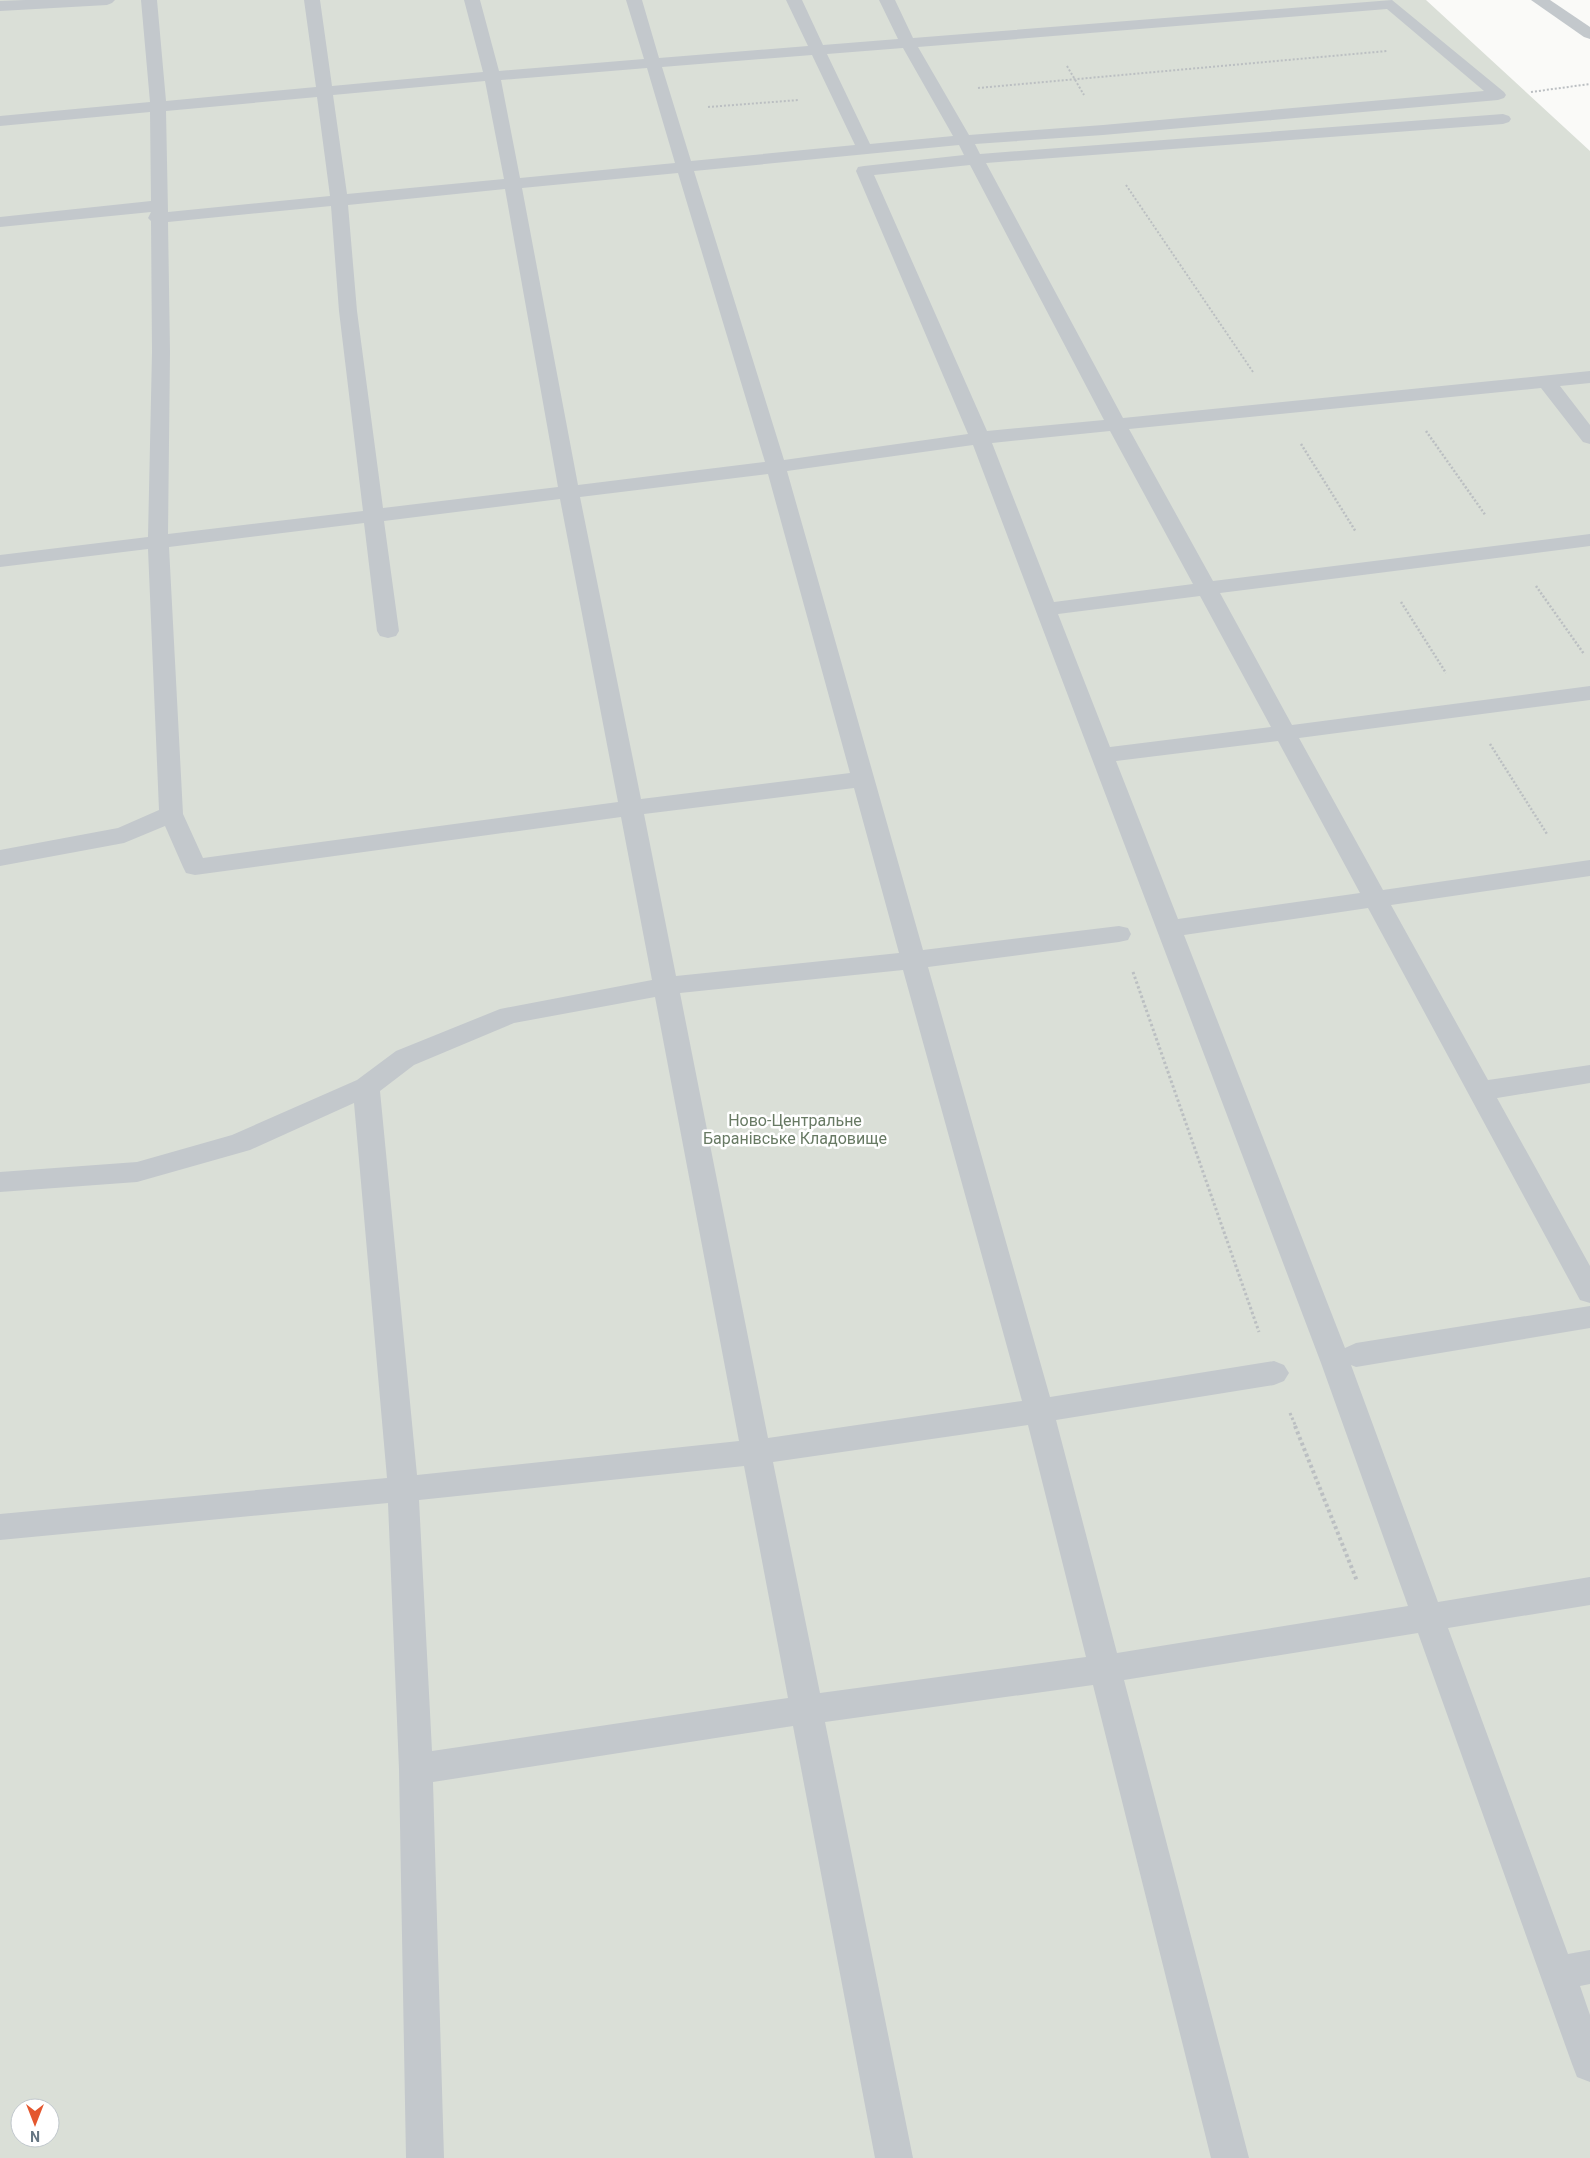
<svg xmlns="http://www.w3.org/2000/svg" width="1590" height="2158" font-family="Roboto,sans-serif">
	<rect width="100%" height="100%" fill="#fafaf8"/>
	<!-- green -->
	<path fill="#dadfd7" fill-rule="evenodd" d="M 0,0 L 1426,0 L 1590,151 L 1590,2158 L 0,2158 ZM 20,2108 L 50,2108 L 50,2138 L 20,2138 Z"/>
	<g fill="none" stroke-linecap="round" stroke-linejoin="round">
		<!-- path-far3 -->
		<g stroke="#bbbfc2" stroke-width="2" stroke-dasharray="2 2" stroke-linecap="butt">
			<polyline points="1067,66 1084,95"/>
			<polyline points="978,88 1387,51"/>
			<polyline points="1531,92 1590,84"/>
			<polyline points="708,107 799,100"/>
			<polyline points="1126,185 1253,372"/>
		</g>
		<!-- path-far2 -->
		<g stroke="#bbbfc2" stroke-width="2.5" stroke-dasharray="2 2" stroke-linecap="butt">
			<polyline points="1426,431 1486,516"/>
			<polyline points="1301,444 1356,532"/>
			<polyline points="1536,586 1584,654"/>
			<polyline points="1401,602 1446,673"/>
			<polyline points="1490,744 1547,834"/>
		</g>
		<!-- path-far1 -->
		<g stroke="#bbbfc2" stroke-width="3" stroke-dasharray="2.5 2.5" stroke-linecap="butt">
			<polyline points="1133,972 1259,1332"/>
			<polyline points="1290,1413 1296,1427"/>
		</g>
		<!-- path -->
		<polyline stroke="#bbbfc2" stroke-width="4" stroke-dasharray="3 3" stroke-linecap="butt" points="1295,1426 1357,1581"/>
		<!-- lane -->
		<g fill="#c3c8cc" fill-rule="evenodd">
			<polygon points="25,0 115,0 112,3 107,5 0,11 0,1"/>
			<path d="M 141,0 L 157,0 L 166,101 L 316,87 L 304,0 L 320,0 L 332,86 L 483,72 L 464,0 L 480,0 L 499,71 L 644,59 L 626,0 L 642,0 L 659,58 L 808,46 L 786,0 L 802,0 L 823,45 L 898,39 L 879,0 L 895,0 L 913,38 L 1392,0 L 1504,92 L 1506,95 L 1504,98 L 1498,100 L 1103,135 L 975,144 L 980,154 L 1503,114 L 1509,116 L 1511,119 L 1509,122 L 1503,124 L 986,163 L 1123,418 L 1590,371 L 1590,383 L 1560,386 L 1590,425 L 1590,444 L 1583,442 L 1541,388 L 1129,429 L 1213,581 L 1590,534 L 1590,546 L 1220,593 L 1292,725 L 1590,686 L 1590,700 L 1299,738 L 1383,890 L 1590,860 L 1590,876 L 1391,905 L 1488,1080 L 1590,1065 L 1590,1083 L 1497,1098 L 1590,1266 L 1590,1303 L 1580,1300 L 1368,908 L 1184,935 L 1345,1348 L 1356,1343 L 1590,1306 L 1590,1328 L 1356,1367 L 1351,1365 L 1438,1602 L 1590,1577 L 1590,1605 L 1448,1628 L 1568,1954 L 1590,1950 L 1590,1984 L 1580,1986 L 1590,2015 L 1590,2082 L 1577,2077 L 1572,2064 L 1418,1633 L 1124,1680 L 1249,2158 L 1211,2158 L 1093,1685 L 825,1722 L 913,2158 L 875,2158 L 793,1726 L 433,1782 L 444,2158 L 406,2158 L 399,1769 L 388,1503 L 0,1540 L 0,1514 L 387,1478 L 354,1103 L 250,1150 L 137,1182 L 0,1192 L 0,1172 L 137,1162 L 232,1135 L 357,1080 L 396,1051 L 500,1009 L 652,980 L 621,817 L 195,875 L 186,873 L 183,867 L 165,826 L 124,843 L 0,866 L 0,850 L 118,828 L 159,810 L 148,549 L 0,567 L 0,555 L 148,537 L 152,352 L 151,221 L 148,218 L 151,212 L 0,227 L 0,217 L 151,201 L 150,112 L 0,126 L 0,116 L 150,102 ZM 1387,9 L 1484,91 L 1103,125 L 969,135 L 918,47 ZM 903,48 L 953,136 L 870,144 L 827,54 ZM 812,55 L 855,145 L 691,161 L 662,67 ZM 647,68 L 675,163 L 520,178 L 501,80 ZM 485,81 L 504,179 L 347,194 L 333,95 ZM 317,97 L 330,196 L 168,212 L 166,111 ZM 959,145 L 964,155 L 864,166 L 858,167 L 856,171 L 968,434 L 784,460 L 694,171 ZM 970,165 L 1104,420 L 987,431 L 874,175 ZM 678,173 L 765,462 L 578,485 L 522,188 ZM 505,189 L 558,487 L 383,508 L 357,311 L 348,205 ZM 331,206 L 339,311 L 363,511 L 168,534 L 170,352 L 168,222 ZM 1110,431 L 1193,584 L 1054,602 L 992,443 ZM 973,445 L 1321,1363 L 1408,1606 L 1117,1653 L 1056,1420 L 1274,1385 L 1284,1381 L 1289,1373 L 1284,1365 L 1274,1361 L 1050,1397 L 928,967 L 1119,942 L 1128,940 L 1131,934 L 1128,928 L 1119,926 L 923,950 L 787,471 ZM 768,474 L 850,773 L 641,799 L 580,497 ZM 560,499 L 618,802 L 203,858 L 183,814 L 169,547 L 364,523 L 377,631 L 380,636 L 388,638 L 396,636 L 399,631 L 384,521 ZM 1200,596 L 1271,727 L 1110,747 L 1058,614 ZM 1278,741 L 1360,893 L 1178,919 L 1116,761 ZM 854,788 L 899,953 L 676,976 L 644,814 ZM 903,970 L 1022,1401 L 768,1438 L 680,993 ZM 655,997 L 739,1441 L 417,1475 L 380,1091 L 414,1065 L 514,1023 ZM 1028,1425 L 1086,1657 L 820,1693 L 773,1462 ZM 744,1466 L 788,1698 L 432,1751 L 419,1500 Z"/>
		</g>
		<!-- street -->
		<polygon fill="#c3c8cc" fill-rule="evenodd" points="1531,0 1550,0 1590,27 1590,39 1584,37"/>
	</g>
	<g text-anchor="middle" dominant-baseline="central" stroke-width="5" stroke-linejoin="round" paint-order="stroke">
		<!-- park labels -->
		<g font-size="16" fill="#687a64" stroke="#fff">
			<text x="795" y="1120">Ново-Центральне<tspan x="795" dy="18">Баранівське Кладовище</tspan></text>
		</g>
	</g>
	<!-- north arrow -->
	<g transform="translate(35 2123) rotate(180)"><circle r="24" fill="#ffffff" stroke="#c1c8cd"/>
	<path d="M0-4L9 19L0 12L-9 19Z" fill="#e4572e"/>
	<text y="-8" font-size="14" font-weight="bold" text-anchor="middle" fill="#657683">N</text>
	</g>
</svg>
